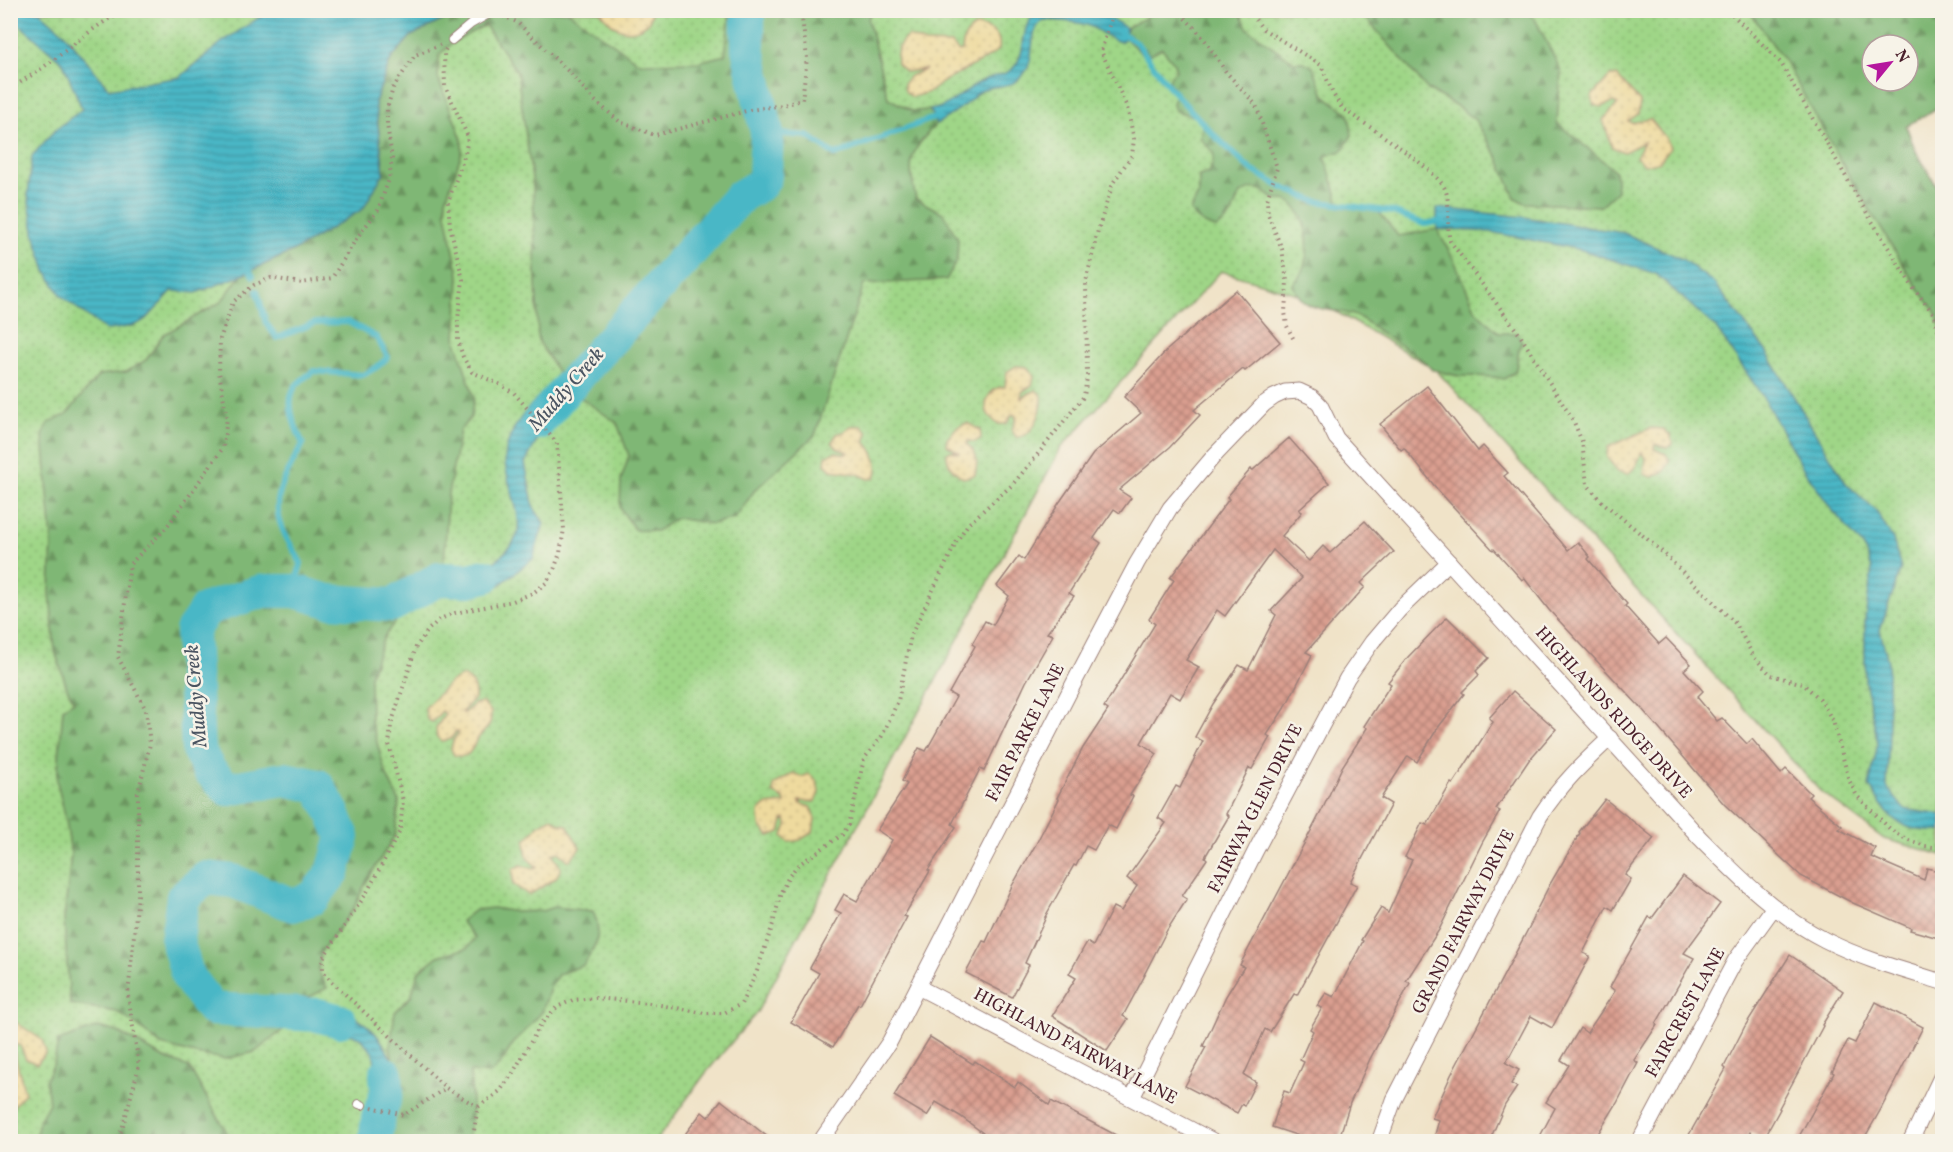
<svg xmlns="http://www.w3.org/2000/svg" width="1953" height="1152" font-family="Vollkorn,serif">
	<defs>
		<pattern id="grass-dots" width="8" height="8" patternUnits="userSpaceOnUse" patternTransform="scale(1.5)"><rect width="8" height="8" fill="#9fd687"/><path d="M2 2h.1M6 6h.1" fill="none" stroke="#8ab775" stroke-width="1.8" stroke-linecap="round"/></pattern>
		<pattern id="forest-firs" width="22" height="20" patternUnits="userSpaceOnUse" patternTransform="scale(1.5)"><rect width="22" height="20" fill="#7fb774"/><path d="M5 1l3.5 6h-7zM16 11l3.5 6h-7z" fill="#6a945f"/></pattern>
		<pattern id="sand-dots" width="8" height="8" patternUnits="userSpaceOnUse" patternTransform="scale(1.5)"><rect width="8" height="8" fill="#eeda9e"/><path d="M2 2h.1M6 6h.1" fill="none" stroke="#cebb88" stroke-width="1.8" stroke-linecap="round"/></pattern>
		<pattern id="water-rules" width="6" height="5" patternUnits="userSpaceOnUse" patternTransform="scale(1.5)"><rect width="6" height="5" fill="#4ab7c6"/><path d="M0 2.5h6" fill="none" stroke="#4094a1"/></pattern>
		<pattern id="building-cross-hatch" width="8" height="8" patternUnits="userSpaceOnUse" patternTransform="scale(1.5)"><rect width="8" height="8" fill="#da9f90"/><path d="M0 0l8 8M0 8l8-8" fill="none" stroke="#b38176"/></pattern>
	</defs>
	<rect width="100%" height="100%" fill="#f7f3e8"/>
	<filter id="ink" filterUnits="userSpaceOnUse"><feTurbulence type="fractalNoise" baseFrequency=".0167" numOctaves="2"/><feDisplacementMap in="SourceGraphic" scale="12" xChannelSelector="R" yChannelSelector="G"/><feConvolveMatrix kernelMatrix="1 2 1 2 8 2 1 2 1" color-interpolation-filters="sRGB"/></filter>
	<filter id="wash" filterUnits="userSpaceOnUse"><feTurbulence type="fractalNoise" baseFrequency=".008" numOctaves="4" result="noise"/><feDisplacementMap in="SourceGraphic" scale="24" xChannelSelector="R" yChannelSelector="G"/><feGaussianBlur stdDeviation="1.35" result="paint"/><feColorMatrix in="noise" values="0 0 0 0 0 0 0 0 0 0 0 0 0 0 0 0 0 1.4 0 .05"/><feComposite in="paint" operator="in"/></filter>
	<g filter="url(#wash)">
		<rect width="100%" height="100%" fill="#f0e3c8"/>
		<!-- grass -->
		<polygon fill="url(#grass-dots)" stroke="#747a59" stroke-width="1.5" points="10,11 1855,11 1872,81 1906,125 1915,150 1942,195 1942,855 1884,839 1820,791 1435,369 1314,299 1221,271 1061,448 757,1012 705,1074 656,1141 11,1141"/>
		<!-- forest -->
		<g fill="url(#forest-firs)" stroke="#646b50" stroke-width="1.5" fill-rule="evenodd">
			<path d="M 461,11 L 567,11 L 640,63 L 698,62 L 725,55 L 730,11 L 871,11 L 868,20 L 888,98 L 912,111 L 930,110 L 936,124 C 909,154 907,159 916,199 L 943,213 L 958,239 L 957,260 L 946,280 L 864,284 L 815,435 L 755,490 L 735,518 L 712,524 L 676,518 L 657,531 L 635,530 L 620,508 L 621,480 L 629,456 L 617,423 L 578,396 L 559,375 L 538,340 L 533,186 L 517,72 L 485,25 L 452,43 L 439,55 L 438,78 L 462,139 L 462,152 L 446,199 L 446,214 L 459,275 L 456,341 L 474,397 L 471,417 L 460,430 L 448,494 L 444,564 L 433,596 L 406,606 L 384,637 L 370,676 L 371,721 L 385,771 L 399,801 L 395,835 L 365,884 L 354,908 L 321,952 L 318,970 L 327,988 L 302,1001 L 289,1025 L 255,1052 L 224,1059 L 195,1054 L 161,1045 L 139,1027 L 117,1012 L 70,1004 L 64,920 L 71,855 L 66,820 L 57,782 L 63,708 L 74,701 L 67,688 L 55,651 L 50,593 L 52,539 L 43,436 L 48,423 L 66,415 L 99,375 L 126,372 L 146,360 L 163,335 L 221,302 L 240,276 L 297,249 L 384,172 L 375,102 L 391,59 L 411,36 Z"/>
			<path d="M 1151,11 L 1239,11 L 1248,29 L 1294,62 L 1304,62 L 1313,67 L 1324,95 L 1349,114 L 1352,135 L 1342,151 L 1325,156 L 1340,207 L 1362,209 L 1375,207 L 1398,236 L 1437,229 L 1455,262 L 1476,311 L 1499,333 L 1517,333 L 1522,342 C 1516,352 1519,361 1515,372 L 1504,379 C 1489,375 1475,377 1460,376 C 1450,375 1442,371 1432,370 C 1417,351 1401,348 1383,334 C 1374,328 1366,320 1356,316 C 1334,306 1303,317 1293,284 C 1313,266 1312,221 1291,203 C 1285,198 1279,201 1273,198 C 1265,194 1262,185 1248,190 C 1233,196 1238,206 1230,216 C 1227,220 1221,225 1216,228 C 1205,226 1197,220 1190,211 L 1199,193 L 1199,176 L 1209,173 C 1218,150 1214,155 1200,138 L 1203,125 L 1199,118 L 1175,111 L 1173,104 L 1176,92 L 1169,82 L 1171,75 L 1176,71 L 1174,63 L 1162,48 L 1151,54 L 1142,54 L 1125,38 L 1126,28 L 1145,18 Z"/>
			<polygon points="1360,11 1526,11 1535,19 1561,71 1557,123 1615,171 1617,191 1601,206 1525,203 1515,198 1498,157 1475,120 1455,105 1428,90"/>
			<path d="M 1749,11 L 1931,11 L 1942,29 L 1942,105 L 1906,126 L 1915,150 L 1942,195 L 1942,331 L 1936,313 L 1910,276 L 1848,174 L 1784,60 ZM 1872,45 L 1908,45 L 1908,81 L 1872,81 Z"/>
			<path d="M 554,907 L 593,911 C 603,934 596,945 584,965 L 559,974 L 552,983 L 542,1012 L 513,1044 L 501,1063 L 490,1074 L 470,1072 C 472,1099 475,1115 466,1141 L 375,1142 L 389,1120 L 397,1087 L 390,1046 L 395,1012 L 411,996 L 419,971 L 438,956 L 467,948 L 475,938 L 461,921 L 475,910 L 493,908 L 516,912 L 542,911 Z"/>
			<polygon points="98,1027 118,1032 164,1058 189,1067 232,1141 35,1141 39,1121 49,1103 46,1080 54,1063 58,1041"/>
		</g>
		<!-- sand -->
		<g fill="url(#sand-dots)" stroke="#9c7c64" stroke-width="1.5">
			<path d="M 651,11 C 652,27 632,35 618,28 C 610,24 605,18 600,11 Z"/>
			<path d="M 977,26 C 992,29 1001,33 999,49 L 987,58 L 946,80 L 929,92 L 912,97 L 905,91 L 904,83 L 910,76 L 926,69 L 906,72 L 897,64 C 896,52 898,44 908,36 L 925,43 L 951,44 L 959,52 L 962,51 C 963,38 966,32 977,26 Z"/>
			<polygon points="1610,76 1617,76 1640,102 1638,114 1628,121 1631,123 1650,119 1666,138 1670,148 1660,161 1645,165 1636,157 1644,142 1624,152 1612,147 1603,120 1618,104 1613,102 1601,107 1594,105 1592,96"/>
			<path d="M 1016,366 L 1027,367 L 1034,376 L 1032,385 L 1022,392 L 1021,398 L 1036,390 L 1042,396 C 1043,410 1033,439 1016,437 L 1012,430 L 1016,419 L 1015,415 L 1012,415 L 1006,424 L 998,424 C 994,421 989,417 987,412 C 983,399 993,386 1005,387 L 1007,372 Z"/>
			<path d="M 967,423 L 980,430 L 981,438 L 975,442 L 968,441 L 967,444 C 978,454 978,460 975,475 L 963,478 C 954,471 946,465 947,453 L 951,451 L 960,453 L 947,445 L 947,439 L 956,428 Z"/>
			<path d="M 851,426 L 862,426 L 868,433 L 865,442 C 874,451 880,465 875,478 L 869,479 L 858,474 L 831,470 L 825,464 L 826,456 L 835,452 L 846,454 L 847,452 L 837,448 L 832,442 L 837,434 L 844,432 Z"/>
			<polygon points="1651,428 1663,429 1671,436 1672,444 1667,448 1655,444 1654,449 1666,454 1670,461 1665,471 1652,477 1644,474 1646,458 1642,452 1636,466 1628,474 1617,471 1607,457 1608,447"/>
			<path d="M 463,676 C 473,682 475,686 475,698 L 462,712 L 464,713 L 475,704 L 482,702 L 491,712 C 491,728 488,726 479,737 C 471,746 472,761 454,755 L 451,749 L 453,741 L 459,732 L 456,731 L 451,739 L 442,741 L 437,737 L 436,728 L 445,714 L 442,711 L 432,722 L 427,719 L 425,708 L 450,682 Z"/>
			<polygon points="793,773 802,777 809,774 817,781 819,792 815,802 799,801 801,804 811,807 815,819 813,832 800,840 789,842 783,836 787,825 786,819 783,821 780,832 769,836 760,826 759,812 766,805 785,803 784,799 773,793 774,785"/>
			<polygon points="552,818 560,824 567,825 580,848 569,861 559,852 552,854 561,868 556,878 529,895 513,884 513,869 521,865 533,869 537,867 527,858 525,841 539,825"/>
			<polygon points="11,1019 42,1040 46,1052 37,1064 26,1059 20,1045 12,1045 25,1093 14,1105 10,1103"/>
		</g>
		<!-- water -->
		<g fill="url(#water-rules)" stroke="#4a6b78" stroke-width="1.5">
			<path d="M 11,10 L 39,11 L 64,33 L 109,89 L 180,77 L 222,42 L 269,11 L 461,11 L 411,36 L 391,59 L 375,102 L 384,172 L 363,209 L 297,249 L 240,276 L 196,293 L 172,291 C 145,320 148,326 106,330 L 61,296 L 46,271 L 35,237 L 28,196 L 32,156 L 55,130 L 82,109 L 63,63 L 11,17 Z"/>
			<path d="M 1041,11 C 1068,10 1105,11 1126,28 L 1125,38 L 1121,42 C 1109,40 1099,29 1087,25 C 1074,21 1058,21 1044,20 C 1027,30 1036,57 1026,71 C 1011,92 1000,82 981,91 C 976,93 972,99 967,103 C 957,111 948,118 936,124 L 930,110 C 951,107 964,90 982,81 C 992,75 1008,76 1015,66 C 1029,48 1017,22 1041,11 Z"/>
			<path d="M 1437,208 L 1524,217 L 1624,233 L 1682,259 L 1714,283 L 1766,351 L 1846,483 L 1876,511 L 1893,539 L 1901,568 L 1880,630 L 1888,662 L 1889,737 L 1887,787 L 1904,809 L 1942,815 L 1942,831 C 1934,832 1926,831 1918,830 C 1891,825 1883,807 1869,786 L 1878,743 L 1865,681 L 1865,619 L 1872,569 L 1864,548 L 1830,507 L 1803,468 L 1761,394 L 1716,328 L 1656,274 L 1582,250 L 1491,232 L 1437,229 Z"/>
			<path d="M 559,375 L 578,396 L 538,439 L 525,463 L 534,508 L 544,523 L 533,559 L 498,586 L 433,596 L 444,564 L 486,569 C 495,561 506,553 513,543 C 529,521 504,484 505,458 C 507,424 538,398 559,375 Z"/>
			<path d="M 302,1001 C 320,1006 338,1010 355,1018 C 379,1029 398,1062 397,1088 C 396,1098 391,1110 389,1120 L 368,1117 L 378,1079 L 373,1053 L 362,1039 L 335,1027 L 311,1021 L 289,1025 Z"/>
		</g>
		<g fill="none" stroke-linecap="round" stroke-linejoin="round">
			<!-- stream -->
			<g stroke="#4ab7c6" stroke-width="6">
				<polyline points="1120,32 1136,42 1171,89 1213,134 1250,169 1281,187 1315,201 1393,212 1424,224 1443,221"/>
				<polyline points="767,133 808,136 835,155 939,116"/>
				<polyline points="247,266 253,276"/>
				<path d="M 257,291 L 266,323 L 277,338 L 315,323 L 348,322 L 376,337 L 388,357 L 377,367 L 363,375 L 314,371 C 308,375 299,381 295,387 C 284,403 296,429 303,444 C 288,472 268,498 283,530 C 288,542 295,552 301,563 L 294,591"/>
			</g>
			<!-- river -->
			<g stroke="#4ab7c6" stroke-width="34">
				<polyline points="538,423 569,386 741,196 761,184 765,177 767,133 748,49 748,10"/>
				<polyline points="340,1021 318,1015 212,1009 188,977 177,940 183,897 206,878 233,881 293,905 313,898 333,872 343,837 333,813 318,786 284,779 228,789 209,770 198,749 192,631 206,609 263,591 294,591 329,601 392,605 439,579 469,580 485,576"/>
				<polyline points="375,1142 378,1118 387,1092 386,1074"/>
			</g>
		</g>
		<g id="blocks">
			<!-- building -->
			<g fill="url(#building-cross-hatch)">
				<polygon points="1236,290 1280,342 1245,371 1243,369 1194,410 1200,415 1170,447 1119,490 1131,498 1120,513 1114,509 1094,538 1101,543 1069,593 1074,596 1047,633 1053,635 1026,682 984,771 980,769 952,824 956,827 928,870 930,871 904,916 907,917 885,958 860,1005 858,1004 833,1047 791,1022 819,973 810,968 841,913 835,910 844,894 857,901 892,840 877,830 907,784 902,781 919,748 926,751 956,697 949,693 975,646 972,644 985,621 993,625 1009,596 997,586 1019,556 1024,560 1059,503 1093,454 1141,413 1124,397 1167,350"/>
				<polygon points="1427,386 1478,451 1483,446 1508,473 1504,476 1568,550 1578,542 1590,557 1588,559 1627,604 1625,606 1659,644 1666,638 1691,664 1684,670 1703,691 1697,697 1717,721 1722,718 1747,744 1752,739 1781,774 1786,769 1811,794 1808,797 1842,826 1839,829 1875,848 1871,857 1924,880 1927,868 1942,872 1942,939 1910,930 1911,928 1853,903 1801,876 1724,804 1642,709 1549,610 1524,578 1522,580 1494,549 1493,550 1437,489 1404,448 1401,450 1380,424"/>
				<polygon points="1289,438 1329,483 1299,510 1302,512 1282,536 1309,561 1323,546 1330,553 1365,521 1394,552 1361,583 1365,587 1306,652 1312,655 1287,704 1267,735 1270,737 1252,769 1249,768 1226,814 1229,816 1205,857 1207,859 1182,896 1187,899 1167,930 1144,975 1145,975 1123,1016 1128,1019 1107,1051 1052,1016 1076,978 1069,974 1087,942 1093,946 1113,907 1121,911 1137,886 1127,878 1166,823 1158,818 1176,786 1180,788 1203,741 1195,737 1213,704 1239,665 1248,670 1276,615 1271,611 1302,578 1273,550 1225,616 1217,610 1186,660 1199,667 1180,699 1170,693 1141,743 1157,754 1130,795 1133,796 1116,829 1108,825 1094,850 1086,846 1076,866 1074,865 1045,917 1046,917 1025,963 1029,965 1012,997 966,973 983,941 986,942 1012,886 1036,844 1059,799 1057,798 1083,748 1108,710 1104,707 1155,624 1149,619 1174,580 1170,578 1229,499 1227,497 1251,469 1253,470"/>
				<polygon points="1447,617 1489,658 1476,671 1479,675 1462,692 1464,694 1437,729 1417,762 1408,756 1381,798 1391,804 1350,882 1357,885 1297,995 1294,994 1270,1032 1265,1029 1244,1075 1256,1082 1244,1106 1242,1104 1237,1113 1185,1086 1206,1047 1203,1046 1226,996 1244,967 1240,965 1323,808 1342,767 1367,728 1364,726 1391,684 1388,682 1408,657"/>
				<polygon points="1513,691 1556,729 1529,760 1496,809 1500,811 1482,843 1439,930 1406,981 1410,983 1370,1059 1350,1103 1338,1142 1317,1142 1272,1127 1284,1091 1290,1093 1304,1062 1300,1060 1313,1031 1310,1029 1322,1008 1317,1006 1326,993 1334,997 1363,941 1361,940 1381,908 1388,913 1412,860 1405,857 1422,823 1427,825 1451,783 1453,784 1493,722 1489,718"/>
				<polygon points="1605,799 1654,838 1625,875 1631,879 1613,910 1607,906 1583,953 1590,956 1552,1028 1531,1016 1506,1063 1519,1070 1511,1084 1517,1087 1505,1105 1489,1142 1433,1142 1439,1120 1432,1118 1451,1075 1534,918 1533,917 1550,884 1580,833 1579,832"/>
				<polygon points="1683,876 1720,904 1684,953 1694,958 1656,1024 1657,1025 1634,1060 1638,1063 1617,1103 1593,1142 1537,1142 1555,1108 1546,1102 1569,1065 1561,1060 1580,1028 1587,1033 1615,991 1610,987 1649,917 1652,918"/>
				<polygon points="1790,955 1843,991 1822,1025 1823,1026 1779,1108 1780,1109 1763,1140 1750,1132 1745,1142 1685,1142 1726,1069 1724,1067 1745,1026"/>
				<polygon points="1876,1002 1923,1027 1881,1109 1862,1142 1796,1142 1834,1073 1832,1072 1848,1040 1855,1043"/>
				<polygon points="930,1037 973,1064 975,1061 1015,1087 1018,1082 1049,1105 1051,1101 1129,1142 995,1142 960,1116 936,1102 927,1116 894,1096"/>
				<polygon points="721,1100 774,1142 679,1142 702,1112 708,1117"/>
			</g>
		</g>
	</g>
	<g filter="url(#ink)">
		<use href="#blocks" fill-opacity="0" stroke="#9d817a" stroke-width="1.5"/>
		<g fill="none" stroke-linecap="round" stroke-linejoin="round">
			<defs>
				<g id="lane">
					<polyline points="452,40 471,24 492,12"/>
					<polyline points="359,1104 362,1105"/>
				</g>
				<g id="street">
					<polyline points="918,987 1215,1142"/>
					<polyline points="1132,1098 1256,850 1347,678 1372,642 1400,609 1449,562"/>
					<path d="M 820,1142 L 890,1041 L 1077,677 L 1137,563 L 1170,508 L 1214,456 L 1264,404 L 1274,397 L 1285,392 L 1299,391 L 1312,397 L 1320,405 L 1336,438 L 1700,838 C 1738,876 1777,916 1825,940 C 1862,959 1903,970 1942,982"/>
					<path d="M 1379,1142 L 1394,1100 L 1540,816 C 1561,784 1582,764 1610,738"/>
					<polyline points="1639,1142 1735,961 1774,907"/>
					<polyline points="1910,1142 1942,1075"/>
				</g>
			</defs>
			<!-- lane casing -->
			<use href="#lane" stroke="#9d817a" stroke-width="10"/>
			<!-- street casing -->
			<use href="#street" stroke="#9d817a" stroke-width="17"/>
			<!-- path -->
			<g stroke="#9d817a" stroke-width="4" stroke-dasharray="1.5 4.5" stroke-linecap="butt">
				<polyline points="1176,10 1194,27 1207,43 1226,72 1256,105 1277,168 1267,200 1268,215 1282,249 1287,281 1285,312 1287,326 1295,342"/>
				<path d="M 1248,10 L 1263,29 L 1321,65 L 1333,94 L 1342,108 C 1364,124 1436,168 1445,189 C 1451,202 1446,225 1450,241 L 1520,335 L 1574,422 L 1582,442 L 1587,484 L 1600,500 L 1659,549 L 1736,624 L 1754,657 L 1771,675 L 1803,684 L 1820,699 L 1833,721 L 1849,780 L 1857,796 L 1891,830 L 1906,839 L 1925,846 L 1942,848"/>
				<polyline points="1728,10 1781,63 1862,205 1914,289 1933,313 1942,343"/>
				<polyline points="503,16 517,22 570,73 594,100 620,122 655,135 750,110 783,105 802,100 807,58 801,10"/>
				<polyline points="446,49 444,52 445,86 468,137 465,154 448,202 450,226 463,280 458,319 458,340 463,357 472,372 499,384 514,393 557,443 564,529 560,553 554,570 546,583 533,593 513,601 455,613 440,619 429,629 416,647 391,725 389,744 403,801 400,831 366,894 323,958 323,971 332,982 446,1088 478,1107"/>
				<path d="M 10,89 C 22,81 34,74 45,66 C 72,47 95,24 126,10"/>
				<polyline points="372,1107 404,1115 446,1088"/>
				<polyline points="114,1142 122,1130 139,1066 128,995 138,895 138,793 150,744 146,710 118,657 130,564 166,528 223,448 227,418 219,372 220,339 233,302 254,285 271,278 302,283 332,278 358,236 378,210 389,179 392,159 387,124 387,109 393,88 415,55 440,45"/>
				<polyline points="472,1142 478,1107 500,1091 513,1073 541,1024 557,1007 573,1000 596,998 649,1003 704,1013 724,1013 741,1004 756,974 773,924 781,892 789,876 798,865 842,835 849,825 864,759 882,736 898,701 911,635 958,539 968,524 1012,485 1030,464 1084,396 1087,378 1086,282 1098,230 1113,183 1132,155 1134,139 1127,107 1101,51 1114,10"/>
			</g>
			<!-- lane -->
			<use href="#lane" stroke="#fff" stroke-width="8"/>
			<!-- street -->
			<use href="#street" stroke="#fff" stroke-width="15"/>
		</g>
	</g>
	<g text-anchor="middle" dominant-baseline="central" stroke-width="5" stroke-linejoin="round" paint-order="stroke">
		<!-- street labels -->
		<g font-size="18" fill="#4a1f2b" stroke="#f7f3e8">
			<text transform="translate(1613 713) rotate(48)">HIGHLANDS RIDGE DRIVE</text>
			<text transform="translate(1026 733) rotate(-63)">FAIR PARKE LANE</text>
			<text transform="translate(1256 809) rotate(-63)">FAIRWAY GLEN DRIVE</text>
			<text transform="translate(1464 922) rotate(-63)">GRAND FAIRWAY DRIVE</text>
			<text transform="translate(1686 1013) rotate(-61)">FAIRCREST LANE</text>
			<text transform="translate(1075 1047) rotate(28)">HIGHLAND FAIRWAY LANE</text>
		</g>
		<!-- water labels -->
		<g font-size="20" font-style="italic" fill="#4a5461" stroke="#f7f3e8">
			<text transform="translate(567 390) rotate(-49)">Muddy Creek</text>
			<text transform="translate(197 696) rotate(-95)">Muddy Creek</text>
		</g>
	</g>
	<!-- margin -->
	<rect width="1953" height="1152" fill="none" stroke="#f7f3e8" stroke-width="36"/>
	<!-- north arrow -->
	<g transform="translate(1890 63) rotate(60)"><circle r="28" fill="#f7f3e8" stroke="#b29e9c" stroke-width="1.5"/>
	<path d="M0-4.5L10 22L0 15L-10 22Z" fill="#b5179e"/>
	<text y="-9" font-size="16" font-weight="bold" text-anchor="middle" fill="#4a1f2b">N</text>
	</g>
</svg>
